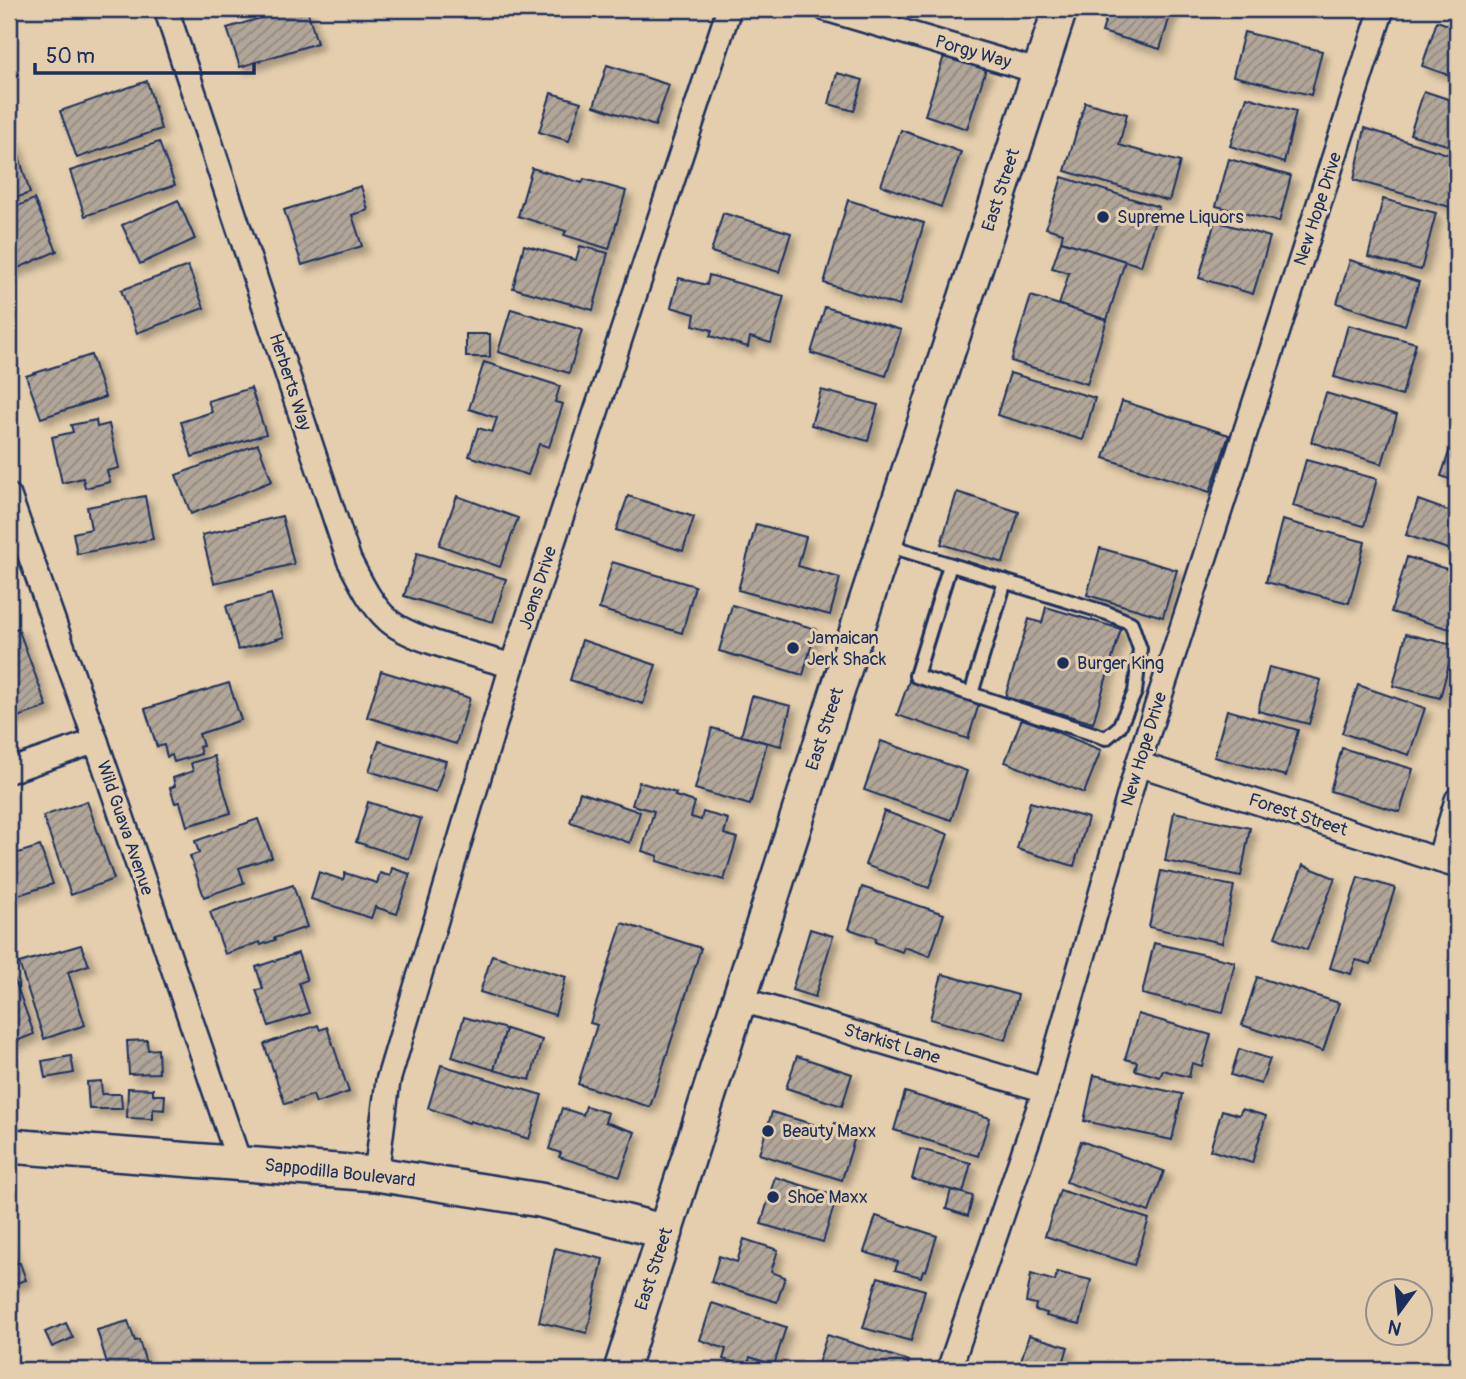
<svg xmlns="http://www.w3.org/2000/svg" width="1466" height="1379" font-family="Pangolin,sans-serif">
	<defs>
		<pattern id="building-hatch" width="6" height="6" patternUnits="userSpaceOnUse" patternTransform="scale(1.75)"><rect width="6" height="6" fill="#b2a699"/><path d="M-1 1l2-2M0 6l6-6M5 7l2-2" fill="none" stroke="#908880"/></pattern>
		<filter id="shadow"><feDropShadow dx="6" dy="6" stdDeviation="3.5" flood-color="#0004"/></filter>
	</defs>
	<rect width="100%" height="100%" fill="#e4cead"/>
	<filter id="ink" filterUnits="userSpaceOnUse"><feTurbulence type="fractalNoise" baseFrequency=".0143" numOctaves="2"/><feDisplacementMap in="SourceGraphic" scale="14" xChannelSelector="R" yChannelSelector="G"/><feConvolveMatrix kernelMatrix="1 2 1 2 8 2 1 2 1" color-interpolation-filters="sRGB"/></filter>
	<g filter="url(#ink)">
		<!-- building -->
		<g fill="url(#building-hatch)" stroke="#1b2f5e" stroke-width="2" filter="url(#shadow)">
			<polygon points="291,9 307,9 317,43 240,67 227,28"/>
			<polygon points="1109,9 1172,9 1160,49 1102,32"/>
			<polygon points="1437,21 1457,28 1457,78 1422,66"/>
			<polygon points="1244,32 1322,51 1311,95 1233,76"/>
			<polygon points="944,56 986,69 967,129 925,115"/>
			<polygon points="607,65 669,85 655,126 594,106"/>
			<polygon points="837,73 863,80 854,111 829,104"/>
			<polygon points="147,81 161,129 77,158 60,111"/>
			<polygon points="1424,91 1457,102 1457,148 1410,134"/>
			<polygon points="551,93 581,102 569,141 539,132"/>
			<polygon points="1247,97 1296,111 1284,163 1230,146"/>
			<polygon points="1085,102 1127,114 1119,145 1180,162 1169,201 1065,171"/>
			<polygon points="1365,128 1457,157 1457,209 1354,180"/>
			<polygon points="901,130 961,152 941,207 881,185"/>
			<polygon points="13,136 30,193 9,200 9,138"/>
			<polygon points="159,142 175,185 85,216 70,171"/>
			<polygon points="1229,159 1291,176 1279,222 1216,206"/>
			<polygon points="532,168 582,183 584,179 626,191 609,249 564,235 566,231 518,216"/>
			<polygon points="1062,177 1159,207 1141,266 1061,241 1063,233 1046,228"/>
			<polygon points="361,186 368,210 352,215 362,246 302,265 284,210"/>
			<polygon points="34,199 57,251 9,272 9,210"/>
			<polygon points="1383,199 1436,213 1421,270 1368,257"/>
			<polygon points="178,200 195,239 140,264 122,225"/>
			<polygon points="848,200 924,223 899,306 824,283"/>
			<polygon points="723,213 791,233 779,272 711,252"/>
			<polygon points="1215,221 1270,237 1253,294 1199,278"/>
			<polygon points="1061,241 1125,261 1107,320 1059,305 1069,273 1052,268"/>
			<polygon points="524,245 576,260 580,246 608,253 593,310 513,288"/>
			<polygon points="1350,260 1419,282 1405,325 1337,303"/>
			<polygon points="188,266 204,308 137,333 121,290"/>
			<polygon points="709,275 784,296 771,343 750,337 748,347 710,336 712,330 693,325 695,314 671,307 679,278 707,285"/>
			<polygon points="1031,296 1107,320 1087,384 1011,361"/>
			<polygon points="825,307 901,330 886,376 811,353"/>
			<polygon points="511,309 582,330 569,373 498,352"/>
			<polygon points="1348,325 1416,343 1402,396 1334,377"/>
			<rect x="466" y="334" width="24" height="23"/>
			<polygon points="91,355 105,397 41,418 26,376"/>
			<polygon points="484,362 560,386 555,402 563,404 549,447 539,444 528,475 469,456 478,428 492,432 497,418 469,409"/>
			<polygon points="1010,373 1095,398 1083,440 997,415"/>
			<polygon points="251,388 266,434 192,457 181,422 212,412 208,401"/>
			<polygon points="821,390 878,405 868,441 811,425"/>
			<polygon points="1326,393 1397,415 1382,464 1311,442"/>
			<polygon points="1122,401 1229,435 1210,492 1104,458"/>
			<polygon points="96,420 97,427 109,424 119,468 107,471 110,482 85,488 83,478 62,483 52,437 73,432 71,425"/>
			<polygon points="1454,437 1457,438 1457,482 1441,476"/>
			<polygon points="258,444 272,481 191,514 176,475"/>
			<polygon points="1306,460 1377,479 1364,526 1293,506"/>
			<polygon points="957,492 1019,512 1003,563 941,544"/>
			<polygon points="145,496 153,539 77,554 73,533 91,529 87,507"/>
			<polygon points="457,496 518,518 500,567 439,545"/>
			<polygon points="628,496 694,517 683,551 616,530"/>
			<polygon points="1418,500 1457,514 1457,552 1406,535"/>
			<polygon points="282,516 294,564 214,583 202,535"/>
			<polygon points="1282,520 1365,542 1349,603 1266,582"/>
			<polygon points="756,524 806,537 798,566 840,578 830,615 738,590"/>
			<polygon points="1100,548 1177,570 1163,617 1087,595"/>
			<polygon points="417,553 506,579 493,622 404,596"/>
			<polygon points="1407,557 1457,572 1457,631 1391,612"/>
			<polygon points="612,562 695,586 682,633 599,609"/>
			<polygon points="271,594 284,637 238,650 226,606"/>
			<polygon points="732,605 816,629 803,675 719,651"/>
			<polygon points="1046,607 1121,629 1093,723 1005,697 1029,619 1042,623"/>
			<polygon points="18,628 47,707 9,720 9,631"/>
			<polygon points="1406,634 1454,645 1440,698 1393,686"/>
			<polygon points="582,640 656,665 643,704 570,680"/>
			<polygon points="1269,667 1321,680 1309,724 1258,711"/>
			<polygon points="381,671 470,698 456,744 367,717"/>
			<polygon points="909,681 979,704 968,739 897,715"/>
			<polygon points="229,683 241,720 199,734 203,746 199,747 201,754 174,762 172,755 167,757 164,745 157,747 145,709"/>
			<polygon points="1358,685 1425,708 1409,755 1342,733"/>
			<polygon points="752,696 791,706 781,746 741,736"/>
			<polygon points="1227,710 1298,730 1286,776 1214,757"/>
			<polygon points="1022,718 1101,750 1084,793 1005,762"/>
			<polygon points="712,728 767,743 750,805 695,789"/>
			<polygon points="379,741 446,761 436,792 369,771"/>
			<polygon points="881,741 967,771 951,820 864,790"/>
			<polygon points="1342,748 1413,769 1400,812 1330,791"/>
			<polygon points="214,756 231,813 187,826 180,802 175,803 170,788 175,786 173,778 193,771 191,763"/>
			<polygon points="639,782 676,793 675,796 695,802 691,817 701,820 703,812 728,819 724,834 737,838 724,880 657,861 658,856 642,851 654,811 632,805"/>
			<polygon points="580,792 640,812 630,843 570,822"/>
			<polygon points="87,801 114,879 71,895 43,816"/>
			<polygon points="368,802 421,819 409,859 356,842"/>
			<polygon points="1030,802 1088,818 1074,866 1017,849"/>
			<polygon points="884,811 948,834 929,888 865,865"/>
			<polygon points="1174,812 1250,828 1241,876 1165,861"/>
			<polygon points="258,819 272,857 239,868 244,883 204,897 190,856 199,853 195,841"/>
			<polygon points="9,846 12,855 40,846 53,884 9,898"/>
			<polygon points="1303,865 1335,878 1307,950 1275,937"/>
			<polygon points="392,868 410,874 397,914 375,907 371,918 311,899 319,872 343,880 345,873 377,883 380,873 390,876"/>
			<polygon points="1161,871 1234,886 1222,943 1149,927"/>
			<polygon points="1358,877 1395,888 1371,964 1356,960 1351,974 1330,968"/>
			<polygon points="293,885 307,927 274,938 275,940 261,945 260,942 225,954 210,912"/>
			<polygon points="862,887 944,914 930,956 904,947 902,952 875,942 876,938 849,929"/>
			<polygon points="622,923 701,948 650,1107 578,1084 597,1025 590,1023"/>
			<polygon points="810,929 833,936 815,997 792,990"/>
			<polygon points="1154,943 1235,962 1223,1013 1142,994"/>
			<polygon points="81,945 89,965 68,972 85,1025 44,1039 19,963"/>
			<polygon points="298,953 307,980 299,983 309,1013 269,1026 256,990 263,989 256,967"/>
			<polygon points="492,955 566,977 555,1015 480,992"/>
			<polygon points="9,964 34,1034 9,1044"/>
			<polygon points="942,974 1018,995 1006,1040 930,1019"/>
			<polygon points="1257,977 1339,1003 1323,1051 1242,1025"/>
			<polygon points="1138,1014 1211,1035 1202,1066 1192,1063 1189,1077 1163,1070 1160,1077 1135,1070 1137,1062 1125,1059"/>
			<polygon points="464,1017 506,1029 494,1070 452,1057"/>
			<polygon points="318,1025 320,1030 327,1027 349,1092 316,1103 313,1095 285,1104 264,1044"/>
			<polygon points="506,1029 542,1040 530,1080 494,1070"/>
			<polygon points="147,1040 148,1050 158,1049 159,1073 129,1074 127,1041"/>
			<polygon points="1239,1049 1270,1059 1261,1084 1231,1075"/>
			<polygon points="71,1056 74,1073 45,1078 42,1061"/>
			<polygon points="797,1056 852,1074 842,1106 786,1088"/>
			<polygon points="441,1065 542,1095 529,1139 470,1121 469,1123 428,1108"/>
			<polygon points="1094,1075 1182,1094 1172,1140 1084,1121"/>
			<polygon points="101,1081 102,1094 121,1094 122,1109 89,1109 87,1082"/>
			<polygon points="128,1088 153,1089 153,1095 165,1095 164,1110 153,1109 153,1119 127,1118"/>
			<polygon points="905,1092 990,1118 978,1156 894,1130"/>
			<polygon points="586,1106 608,1113 605,1122 635,1132 620,1176 559,1157 561,1153 549,1149 562,1108 583,1115"/>
			<polygon points="1242,1109 1266,1116 1252,1163 1210,1150 1222,1110 1239,1115"/>
			<polygon points="772,1112 832,1130 835,1123 857,1130 842,1180 759,1154"/>
			<polygon points="1081,1141 1164,1171 1149,1212 1066,1182"/>
			<polygon points="920,1149 971,1163 963,1193 912,1179"/>
			<polygon points="775,1177 837,1196 823,1242 761,1224"/>
			<polygon points="951,1190 973,1196 968,1216 946,1209"/>
			<polygon points="1060,1190 1149,1219 1134,1265 1045,1236"/>
			<polygon points="876,1216 937,1236 926,1271 923,1270 921,1277 895,1270 898,1262 864,1252"/>
			<polygon points="744,1239 778,1250 771,1272 785,1277 777,1302 711,1282 719,1256 737,1262"/>
			<polygon points="9,1240 16,1263 20,1263 26,1280 9,1285"/>
			<polygon points="555,1248 603,1259 587,1333 539,1322"/>
			<polygon points="1057,1272 1091,1280 1080,1324 1046,1316 1047,1313 1035,1310 1036,1304 1026,1302 1031,1274 1055,1281"/>
			<polygon points="878,1277 925,1290 911,1341 863,1328"/>
			<polygon points="712,1303 786,1327 774,1365 750,1357 747,1367 723,1359 726,1349 700,1340"/>
			<polygon points="128,1321 135,1341 139,1340 148,1370 109,1370 97,1330"/>
			<polygon points="66,1323 73,1338 52,1347 45,1332"/>
			<polygon points="827,1335 909,1361 906,1370 816,1370"/>
			<polygon points="1029,1335 1068,1347 1061,1370 1018,1370"/>
		</g>
		<g fill="none" stroke-linecap="round" stroke-linejoin="round">
			<defs>
				<g id="lane">
					<polyline points="887,545 1107,613 1131,623 1140,649 1135,692 1119,727 1106,738 916,676 950,565"/>
					<polyline points="971,694 1005,581"/>
				</g>
				<g id="street">
					<path d="M 166,9 L 349,560 C 360,581 370,603 387,619 C 408,640 481,656 512,666"/>
					<polyline points="826,9 1040,72"/>
					<polyline points="9,496 96,741 239,1162"/>
					<polyline points="1138,764 1457,866"/>
					<polyline points="9,771 96,741"/>
					<polyline points="1439,860 1457,800"/>
					<polyline points="739,999 1045,1090"/>
					<polyline points="376,1174 388,1081 512,666 729,9"/>
					<polyline points="949,1370 1045,1090 1138,764 1382,9"/>
				</g>
				<g id="secondary">
					<polyline points="9,1146 376,1174 540,1200 666,1232"/>
					<polyline points="621,1370 864,608 1060,9"/>
				</g>
			</defs>
			<!-- lane casing -->
			<use href="#lane" stroke="#1b2f5e" stroke-width="18"/>
			<!-- street casing -->
			<use href="#street" stroke="#1b2f5e" stroke-width="28"/>
			<!-- secondary casing -->
			<use href="#secondary" stroke="#1b2f5e" stroke-width="38"/>
			<!-- path -->
			<polyline stroke="#1b2f5e" stroke-width="4.5" stroke-dasharray="5 5" stroke-linecap="butt" points="1448,1370 1449,1370"/>
			<!-- lane -->
			<use href="#lane" stroke="#e4cead" stroke-width="12"/>
			<!-- street -->
			<use href="#street" stroke="#e4cead" stroke-width="23"/>
			<!-- secondary -->
			<use href="#secondary" stroke="#e4cead" stroke-width="33"/>
		</g>
	</g>
	<!-- markers -->
	<g fill="#1b2f5e" stroke="#e4cead" stroke-width="2.5">
		<circle cx="1103" cy="217" r="7"/>
		<circle cx="793" cy="648" r="7"/>
		<circle cx="1063" cy="663" r="7"/>
		<circle cx="768" cy="1131" r="7"/>
		<circle cx="773" cy="1197" r="7"/>
	</g>
	<g text-anchor="middle" dominant-baseline="central" stroke-width="6" stroke-linejoin="round" paint-order="stroke">
		<!-- street labels -->
		<g font-size="18" fill="#1b2f5e" stroke="#e4cead">
			<text transform="translate(973 52) rotate(16)">Porgy Way</text>
			<text transform="translate(1001 190) rotate(-72)">East Street</text>
			<text transform="translate(1318 209) rotate(-72)">New Hope Drive</text>
			<text transform="translate(290 382) rotate(72)">Herberts Way</text>
			<text transform="translate(538 588) rotate(-72)">Joans Drive</text>
			<text transform="translate(825 729) rotate(-72)">East Street</text>
			<text transform="translate(1144 749) rotate(-73)">New Hope Drive</text>
			<text transform="translate(1298 815) rotate(18)">Forest Street</text>
			<text transform="translate(125 828) rotate(71)">Wild Guava Avenue</text>
			<text transform="translate(892 1044) rotate(17)">Starkist Lane</text>
			<text transform="translate(340 1173) rotate(6)">Sappodilla Boulevard</text>
			<text transform="translate(654 1269) rotate(-72)">East Street</text>
		</g>
		<!-- poi labels -->
		<g font-size="18" fill="#1b2f5e" stroke="#e4cead" text-anchor="start">
			<text x="1117" y="217">Supreme Liquors</text>
			<text x="807" y="638">Jamaican<tspan x="807" dy="21">Jerk Shack</tspan></text>
			<text x="1077" y="663">Burger King</text>
			<text x="782" y="1131">Beauty Maxx</text>
			<text x="787" y="1197">Shoe Maxx</text>
		</g>
	</g>
	<!-- margin -->
	<rect width="1466" height="1379" fill="none" stroke="#e4cead" stroke-width="35"/>
	<rect x="18" y="18" width="1431" height="1344" fill="none" stroke="#1b2f5e" stroke-width="2.5" filter="url(#ink)"/>
	<!-- north arrow -->
	<g transform="translate(1399 1312) rotate(195)"><circle r="33" fill="#e4cead" stroke="#948e8d" stroke-width="2"/>
	<path d="M0-5L12 26L0 18L-12 26Z" fill="#1b2f5e"/>
	<text y="-10" font-size="19" font-weight="bold" text-anchor="middle" fill="#1b2f5e">N</text>
	</g>
	<!-- scale -->
	<path d="M35 63v10h219v-10" fill="none" stroke="#1b2f5e" stroke-width="3.5"/>
	<text x="46" y="63" font-size="21" fill="#1b2f5e" stroke="#e4cead" stroke-width="5" paint-order="stroke">50 m</text>
</svg>
